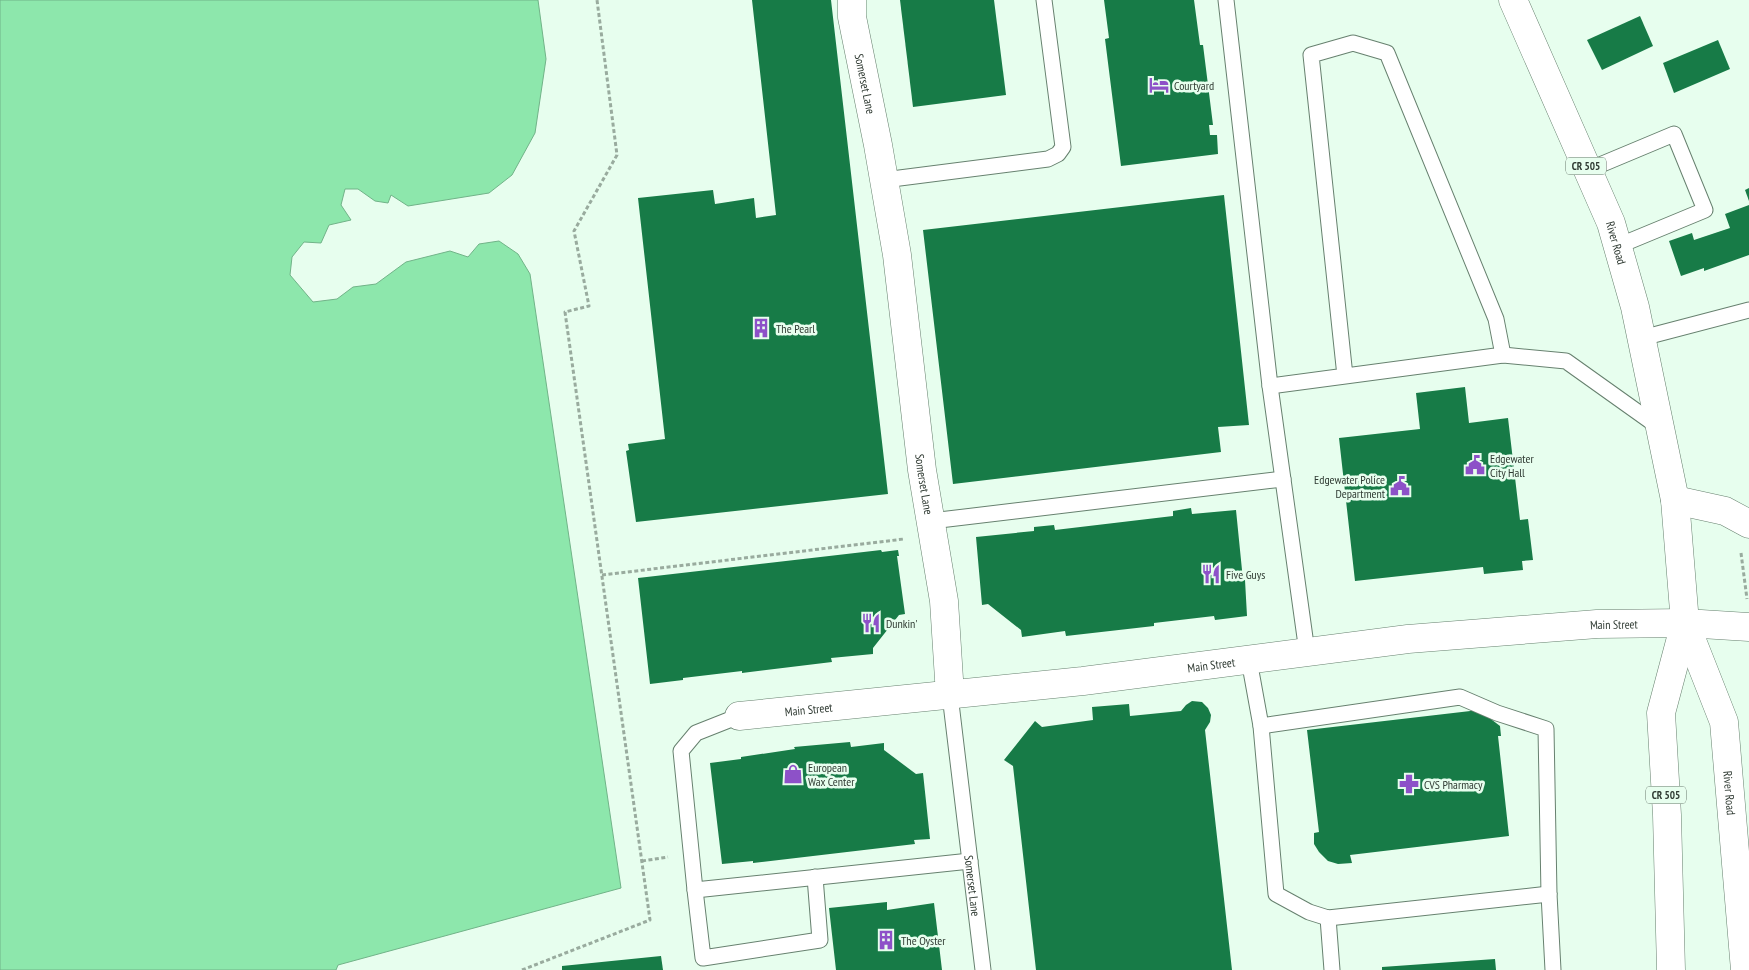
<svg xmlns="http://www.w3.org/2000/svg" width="1749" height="970" font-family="'PT Sans Narrow',sans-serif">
	<rect width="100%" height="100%" fill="#e7feee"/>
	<!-- water -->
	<polygon fill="#8de7ac" stroke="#71b388" points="0,0 538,0 546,59 535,133 512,175 489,193 408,206 391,195 388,203 375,201 358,189 345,189 341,205 351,220 329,225 321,243 304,242 292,257 290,275 313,302 337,299 353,287 376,284 406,262 450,251 468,257 479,244 499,241 518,254 530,274 621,888 338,965 336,970 0,970"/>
	<!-- building -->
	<g fill="#177b47">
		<polygon points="752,0 831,0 888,494 636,522 626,451 629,450 628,444 665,439 638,198 713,190 715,204 754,198 756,218 776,215"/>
		<polygon points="900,0 994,0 1006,95 913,107"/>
		<polygon points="1104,0 1194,0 1200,45 1203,45 1213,125 1209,125 1210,135 1217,135 1218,154 1121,166 1105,39 1109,38"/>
		<polygon points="1640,16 1653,46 1602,70 1587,40"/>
		<polygon points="1718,40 1730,69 1674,93 1663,63"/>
		<polygon points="1749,188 1749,201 1745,190"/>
		<polygon points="1224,195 1249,425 1218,427 1221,452 953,484 923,230"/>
		<polygon points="1749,205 1749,255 1704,271 1704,268 1681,276 1669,241 1692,233 1694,240 1730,228 1725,214"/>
		<polygon points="1465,387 1469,423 1508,418 1520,520 1528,519 1533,560 1522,561 1523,570 1484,574 1483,567 1355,581 1339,438 1420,429 1416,393"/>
		<polygon points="1191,508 1192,514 1236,510 1243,580 1245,580 1247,616 1215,620 1214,616 1154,623 1154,626 1066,636 1065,631 1022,637 1021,630 988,604 982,605 976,537 1034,531 1034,527 1054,525 1055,530 1173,516 1173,511"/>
		<polygon points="881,550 882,552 898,550 899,556 897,556 905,614 899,615 873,648 873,654 831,658 832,662 742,673 742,671 683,678 683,680 650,684 638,578"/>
		<polygon points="1192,701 1202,702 1208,708 1211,715 1210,722 1205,730 1232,970 1036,970 1013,766 1004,760 1035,721 1042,727 1093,720 1092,707 1129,704 1130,716 1181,711 1186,705"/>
		<polygon points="1479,710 1500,726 1501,736 1498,736 1509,836 1350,855 1352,863 1338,864 1328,861 1319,852 1314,844 1314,833 1319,832 1307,730"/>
		<polygon points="850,742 851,747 884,743 884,750 916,774 923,773 930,839 914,840 915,844 753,863 753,861 722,864 710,763 741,759 741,757 795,749 794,747"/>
		<polygon points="887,902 887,910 934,903 942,970 836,970 829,908"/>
		<polygon points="661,956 663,970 562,970 562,966"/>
		<polygon points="1495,959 1496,970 1382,970 1382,967"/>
	</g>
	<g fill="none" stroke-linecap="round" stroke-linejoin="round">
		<defs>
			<g id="service">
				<polyline points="1226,0 1270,386 1307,652"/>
				<polyline points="1588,170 1674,134 1705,210 1618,246"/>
				<polyline points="884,180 1048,159 1058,154 1063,147 1044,0"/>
				<polyline points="1642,338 1749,310"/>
				<polyline points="1503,355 1566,361 1660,428"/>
				<polyline points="1270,386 1503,355 1496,319 1387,53 1353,43 1311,55 1345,376"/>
				<polyline points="931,521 1283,479"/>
				<polyline points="1249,660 1261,726 1276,894 1309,912 1328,918 1549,894"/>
				<path id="s1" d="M 950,695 L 983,970"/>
				<polyline points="739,716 696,733 681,751 695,890 970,861"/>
				<polyline points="1261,726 1460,697 1497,713 1546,729 1549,894 1553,970"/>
				<polyline points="695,890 703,958 820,940 815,877"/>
				<polyline points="1328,918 1332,970"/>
			</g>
			<g id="minor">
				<path id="s2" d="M 852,0 L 852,17 L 878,145 L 897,255 L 922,470 L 944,601 L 950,695"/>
				<polyline points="1675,500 1725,511 1749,524"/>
				<path id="s3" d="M 739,716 L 1083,681 L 1408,639 L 1597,624 L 1685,623 L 1749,627"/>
			</g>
			<g id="primary">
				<path id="s4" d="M 1513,0 L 1611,223 L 1635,307 L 1675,500 L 1685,623 L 1724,722 L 1745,970"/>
				<polyline points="1671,970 1667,815 1661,713 1685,623"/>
			</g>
		</defs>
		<!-- service casing -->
		<use href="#service" stroke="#67816f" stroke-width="17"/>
		<!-- minor casing -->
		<use href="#minor" stroke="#67816f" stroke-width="29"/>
		<!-- primary casing -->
		<use href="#primary" stroke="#67816f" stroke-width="29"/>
		<!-- path -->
		<g stroke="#99ab9e" stroke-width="3" stroke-dasharray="4 2.5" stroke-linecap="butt">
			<polyline points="1741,553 1747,599"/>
			<polyline points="602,575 904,539"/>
			<polyline points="642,861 668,857"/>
			<polyline points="522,970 650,920 565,312 589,306 574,231 617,155 597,0"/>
		</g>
		<!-- service -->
		<use href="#service" stroke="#fff" stroke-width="15"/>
		<!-- minor -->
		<use href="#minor" stroke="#fff" stroke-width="28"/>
		<!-- primary -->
		<use href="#primary" stroke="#fff" stroke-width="28"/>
	</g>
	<!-- icons -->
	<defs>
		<symbol id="hotel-bare" viewBox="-9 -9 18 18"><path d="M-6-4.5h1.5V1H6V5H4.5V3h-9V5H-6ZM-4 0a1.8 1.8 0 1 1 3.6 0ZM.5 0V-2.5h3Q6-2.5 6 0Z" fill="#8d51c8" stroke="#e7feee" stroke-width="2.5" paint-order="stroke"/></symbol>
		<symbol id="building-bare" viewBox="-9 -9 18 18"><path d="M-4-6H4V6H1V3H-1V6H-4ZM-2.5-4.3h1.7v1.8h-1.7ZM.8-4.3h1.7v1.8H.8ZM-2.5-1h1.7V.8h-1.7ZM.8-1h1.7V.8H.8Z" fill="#8d51c8" stroke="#e7feee" stroke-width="2.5" paint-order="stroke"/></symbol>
		<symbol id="civic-bare" viewBox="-9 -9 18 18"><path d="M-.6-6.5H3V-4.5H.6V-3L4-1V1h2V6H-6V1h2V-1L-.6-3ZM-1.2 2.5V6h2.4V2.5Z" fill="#8d51c8" stroke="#e7feee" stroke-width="2.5" paint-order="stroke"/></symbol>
		<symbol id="restaurant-bare" viewBox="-9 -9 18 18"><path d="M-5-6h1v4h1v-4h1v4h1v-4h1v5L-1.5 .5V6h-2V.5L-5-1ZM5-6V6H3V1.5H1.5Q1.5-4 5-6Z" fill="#8d51c8" stroke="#e7feee" stroke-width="2.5" paint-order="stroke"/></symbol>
		<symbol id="shop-bare" viewBox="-9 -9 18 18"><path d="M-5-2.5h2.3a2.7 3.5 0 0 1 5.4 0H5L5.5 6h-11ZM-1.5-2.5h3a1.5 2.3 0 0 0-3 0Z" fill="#8d51c8" stroke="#e7feee" stroke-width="2.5" paint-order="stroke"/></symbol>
		<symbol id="pharmacy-bare" viewBox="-9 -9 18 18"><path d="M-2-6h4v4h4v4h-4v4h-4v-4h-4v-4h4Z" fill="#8d51c8" stroke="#e7feee" stroke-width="2.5" paint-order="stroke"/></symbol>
	</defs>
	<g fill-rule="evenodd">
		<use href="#hotel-bare" x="1145" y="71" width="28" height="28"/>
		<use href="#building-bare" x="747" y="314" width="28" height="28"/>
		<use href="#civic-bare" x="1461" y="451" width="28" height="28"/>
		<use href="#civic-bare" x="1386" y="472" width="28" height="28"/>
		<use href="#restaurant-bare" x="1197" y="560" width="28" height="28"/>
		<use href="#restaurant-bare" x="857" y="609" width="28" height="28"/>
		<use href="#shop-bare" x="779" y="760" width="28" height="28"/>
		<use href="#pharmacy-bare" x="1395" y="770" width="28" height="28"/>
		<use href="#building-bare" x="872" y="926" width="28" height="28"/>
	</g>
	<g text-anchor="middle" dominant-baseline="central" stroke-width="5" stroke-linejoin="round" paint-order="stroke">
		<!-- shield labels -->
		<g fill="#e7feee" stroke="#67766b" stroke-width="1">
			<rect x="1566" y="157.5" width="40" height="17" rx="4"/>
			<rect x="1646" y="786.5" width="40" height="17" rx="4"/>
		</g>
		<g font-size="11" font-weight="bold" fill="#303b33">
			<text x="1586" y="166">CR 505</text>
			<text x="1666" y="795">CR 505</text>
		</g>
		<!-- street labels -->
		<g font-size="12" fill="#303b33" stroke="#e7feee">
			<text stroke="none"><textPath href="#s2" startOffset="85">Somerset Lane</textPath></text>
			<text stroke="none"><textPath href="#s4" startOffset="264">River Road</textPath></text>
			<text stroke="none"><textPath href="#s2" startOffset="490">Somerset Lane</textPath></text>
			<text stroke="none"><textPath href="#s3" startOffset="880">Main Street</textPath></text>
			<text stroke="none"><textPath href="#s3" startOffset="475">Main Street</textPath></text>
			<text stroke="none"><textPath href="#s3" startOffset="70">Main Street</textPath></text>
			<text stroke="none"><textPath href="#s4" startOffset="829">River Road</textPath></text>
			<text stroke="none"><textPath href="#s1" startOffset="192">Somerset Lane</textPath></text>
		</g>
		<!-- poi labels -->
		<g font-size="12" fill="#303b33" stroke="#e7feee" text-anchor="start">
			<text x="1174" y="85">Courtyard</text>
			<text x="776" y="328">The Pearl</text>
			<text x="1490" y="458">Edgewater<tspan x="1490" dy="14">City Hall</tspan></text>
			<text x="1385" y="479" text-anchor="end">Edgewater Police<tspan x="1385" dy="14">Department</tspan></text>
			<text x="1226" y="574">Five Guys</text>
			<text x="886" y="623">Dunkin'</text>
			<text x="808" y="767">European<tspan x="808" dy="14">Wax Center</tspan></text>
			<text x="1424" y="784">CVS Pharmacy</text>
			<text x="901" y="940">The Oyster</text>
		</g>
	</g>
</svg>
